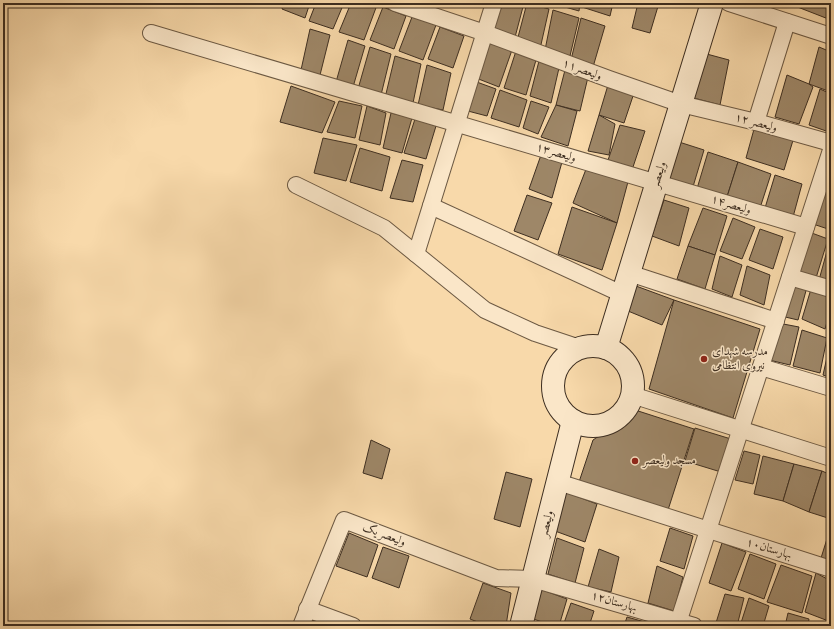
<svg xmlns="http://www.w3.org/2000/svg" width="834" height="629" font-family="Vollkorn,Amiri,serif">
	<rect width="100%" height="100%" fill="#f8d9aa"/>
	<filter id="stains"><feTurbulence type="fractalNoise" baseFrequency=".005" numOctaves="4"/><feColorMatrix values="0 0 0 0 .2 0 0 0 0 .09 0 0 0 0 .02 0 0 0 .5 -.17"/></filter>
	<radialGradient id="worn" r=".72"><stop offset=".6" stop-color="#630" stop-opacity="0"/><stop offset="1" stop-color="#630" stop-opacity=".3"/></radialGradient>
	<!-- building -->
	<g fill="#9e8768" stroke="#3d2e21">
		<polygon points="284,3 310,3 305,18 282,9"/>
		<polygon points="316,3 344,3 333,29 309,21"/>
		<polygon points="351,3 372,3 377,5 364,40 339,32"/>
		<polygon points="499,3 524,3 514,41 489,32"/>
		<polygon points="527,3 549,9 540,49 517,41"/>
		<polygon points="551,3 580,3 579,11"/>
		<polygon points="583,3 613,3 610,16 582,7"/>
		<polygon points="638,3 659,3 650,33 632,28"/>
		<polygon points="796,3 831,3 831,20 795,6"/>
		<polygon points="383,7 406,16 394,49 370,40"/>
		<polygon points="553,10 579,18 569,60 545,50"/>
		<polygon points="412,17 436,25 423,60 399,51"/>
		<polygon points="581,18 605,26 593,67 571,60"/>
		<polygon points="440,27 464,36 453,68 428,59"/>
		<polygon points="310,29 330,35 320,75 301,70"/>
		<polygon points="348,40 365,46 353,87 336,82"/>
		<polygon points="487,40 512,50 499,87 476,78"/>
		<polygon points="370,47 391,54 381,95 358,89"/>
		<polygon points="819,47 831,52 831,92 809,84"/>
		<polygon points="516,51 536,60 526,95 504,88"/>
		<polygon points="703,53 729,60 720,105 690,97"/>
		<polygon points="395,56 421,64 413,103 385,98"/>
		<polygon points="539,61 559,68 551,103 530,96"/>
		<polygon points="427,65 451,73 443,110 418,105"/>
		<polygon points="565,70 588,77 580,111 556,105"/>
		<polygon points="787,75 809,84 813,87 799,124 775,117"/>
		<polygon points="474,81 496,89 487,116 464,110"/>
		<polygon points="608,85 634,93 624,123 599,115"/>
		<polygon points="291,86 335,102 322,133 280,122"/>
		<polygon points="820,89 831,94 831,125 829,132 809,125"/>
		<polygon points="500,90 527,100 519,127 491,118"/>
		<polygon points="339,101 362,106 355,138 327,132"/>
		<polygon points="531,101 549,107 538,134 523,128"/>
		<polygon points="556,105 577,111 568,146 541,137"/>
		<polygon points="367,106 386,113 380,145 359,140"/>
		<polygon points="391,113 412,118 402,153 383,148"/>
		<polygon points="599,115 615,124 609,155 588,151"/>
		<polygon points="415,119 436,126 426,159 404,153"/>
		<polygon points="756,122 794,137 784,170 746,158"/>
		<polygon points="620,125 645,131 631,173 606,166"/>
		<polygon points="323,138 357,145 346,181 314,173"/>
		<polygon points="679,142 704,150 692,190 666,183"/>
		<polygon points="360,148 390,157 382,191 350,182"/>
		<polygon points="708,152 738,162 726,200 696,192"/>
		<polygon points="541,155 562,162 552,198 529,189"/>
		<polygon points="402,160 423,165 413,202 390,198"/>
		<polygon points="738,162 771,174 760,208 726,200"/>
		<polygon points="588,164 629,178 617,223 573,203"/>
		<polygon points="775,175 802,184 793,217 765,208"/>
		<polygon points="820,190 831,194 831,230 810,223"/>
		<polygon points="527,195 552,203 538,240 514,231"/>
		<polygon points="664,200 689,208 679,246 652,236"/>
		<polygon points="572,207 617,223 602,270 558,254"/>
		<polygon points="703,208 727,216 715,255 688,246"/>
		<polygon points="733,218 755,227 742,259 720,251"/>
		<polygon points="760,229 783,237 773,269 749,260"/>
		<polygon points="809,232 828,239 816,278 797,271"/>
		<polygon points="830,240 831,241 831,284 819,280"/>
		<polygon points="688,246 715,255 705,289 677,279"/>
		<polygon points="720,256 742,265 732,297 712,289"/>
		<polygon points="747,266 770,275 764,305 740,295"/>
		<polygon points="790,283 807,287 798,320 781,316"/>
		<polygon points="636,286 674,300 662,325 628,311"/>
		<polygon points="811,289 831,295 831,308 825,329 802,319"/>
		<polygon points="674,300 760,329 733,418 649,389"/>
		<polygon points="778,323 799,327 790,365 769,360"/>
		<polygon points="802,330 827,338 820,373 793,366"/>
		<polygon points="831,339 831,378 823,375"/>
		<polygon points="632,409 694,429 668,510 579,482 593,440 614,426"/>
		<polygon points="695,428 731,439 721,472 685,461"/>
		<polygon points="371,440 390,449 382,479 363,473"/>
		<polygon points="744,451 760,455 753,484 735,480"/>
		<polygon points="763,456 794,464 783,501 754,494"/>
		<polygon points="794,464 822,471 809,512 783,501"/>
		<polygon points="822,471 831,475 831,519 809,512"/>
		<polygon points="506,472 532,479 520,527 494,519"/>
		<polygon points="565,492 597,504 585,542 555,531"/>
		<polygon points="831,526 831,562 821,558"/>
		<polygon points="670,528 693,536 684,569 660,561"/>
		<polygon points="349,533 378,545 367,577 336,566"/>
		<polygon points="557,538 584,548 575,583 548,574"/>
		<polygon points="722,543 746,552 731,591 709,583"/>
		<polygon points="383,547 409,556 399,588 372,578"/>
		<polygon points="599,549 619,557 611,592 588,587"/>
		<polygon points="750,554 776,564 764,599 738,589"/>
		<polygon points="781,565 812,576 802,613 767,602"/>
		<polygon points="657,566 683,577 674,611 648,603"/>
		<polygon points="816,573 831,581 831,622 805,612"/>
		<polygon points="483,583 511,593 506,626 488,626 470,619"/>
		<polygon points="540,589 567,599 559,626 553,626 531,618"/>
		<polygon points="725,594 744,598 737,626 715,626"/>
		<polygon points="749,598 769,606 763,626 740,626"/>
		<polygon points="571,603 594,611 589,626 563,626"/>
		<polygon points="788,613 809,619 808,626 785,626"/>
		<polygon points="627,617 652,624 651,626 624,626"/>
		<polygon points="822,622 831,624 831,626 821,626"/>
	</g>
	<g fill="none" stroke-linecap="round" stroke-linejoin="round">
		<defs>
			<g id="street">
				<polyline points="395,3 485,33 609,79 681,104 756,122 831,143"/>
				<polyline points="729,3 831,36"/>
				<polyline points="151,33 806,227"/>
				<polyline points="756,122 787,22"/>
				<polyline points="296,185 384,228 485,310 535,333 580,348"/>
				<polyline points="431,206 622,294"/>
				<polyline points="416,254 494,3"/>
				<polyline points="629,273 776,321"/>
				<polyline points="790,277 831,289"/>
				<polyline points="761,367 831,388"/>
				<polyline points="632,395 831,458"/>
				<polyline points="558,482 831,569"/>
				<polyline points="307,609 353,626"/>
				<polyline points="301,626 344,520 496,578 533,579 694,626"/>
				<polyline points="677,626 831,150"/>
			</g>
			<g id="secondary">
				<circle cx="593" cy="386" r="40"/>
				<polyline points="606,348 712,3"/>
				<polyline points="521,626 573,421"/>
			</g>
		</defs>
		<!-- street casing -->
		<use href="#street" stroke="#6c5943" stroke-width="18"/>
		<!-- secondary casing -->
		<use href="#secondary" stroke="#3d2e21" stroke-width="24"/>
		<!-- street -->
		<use href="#street" stroke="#fae6c8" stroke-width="16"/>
		<!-- secondary -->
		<use href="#secondary" stroke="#fae6c8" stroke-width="22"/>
	</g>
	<!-- markers -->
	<g fill="#8f2418" stroke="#fae6c8" stroke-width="1.5">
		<circle cx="704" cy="359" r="4"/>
		<circle cx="635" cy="461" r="4"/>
	</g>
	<g text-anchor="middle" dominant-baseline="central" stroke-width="3" stroke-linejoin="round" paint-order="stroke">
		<!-- street labels -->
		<g font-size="12" fill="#3d2e21" stroke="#fae6c8">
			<text transform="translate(582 70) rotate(20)">ولیعصر۱۱</text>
			<text transform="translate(756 123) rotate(15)">ولیعصر ۱۲</text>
			<text transform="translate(556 153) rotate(17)">ولیعصر۱۳</text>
			<text transform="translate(659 175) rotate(-73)">ولیعصر</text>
			<text transform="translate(731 205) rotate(17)">ولیعصر۱۴</text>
			<text transform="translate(547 524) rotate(-76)">ولیعصر</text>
			<text transform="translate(384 535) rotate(21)">ولیعصر یک</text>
			<text transform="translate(769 549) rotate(17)">بهارستان۱۰</text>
			<text transform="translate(614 602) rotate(16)">بهارستان۱۲</text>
		</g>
		<!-- poi labels -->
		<g font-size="12" fill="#3d2e21" stroke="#fae6c8" text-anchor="start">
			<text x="712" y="352">مدرسه شهدای<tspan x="712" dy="14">نیروی انتظامی</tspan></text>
			<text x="643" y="461">مسجد ولیعصر</text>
		</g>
	</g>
	<!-- margin -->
	<rect width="834" height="629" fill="none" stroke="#f8d9aa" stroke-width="16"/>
	<rect x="4" y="4" width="826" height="621" fill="none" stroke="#3d2e21" stroke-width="2"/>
	<rect x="8" y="8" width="818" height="613" fill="none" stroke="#3d2e21"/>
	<rect width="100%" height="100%" filter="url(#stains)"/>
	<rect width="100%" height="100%" fill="url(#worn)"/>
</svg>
